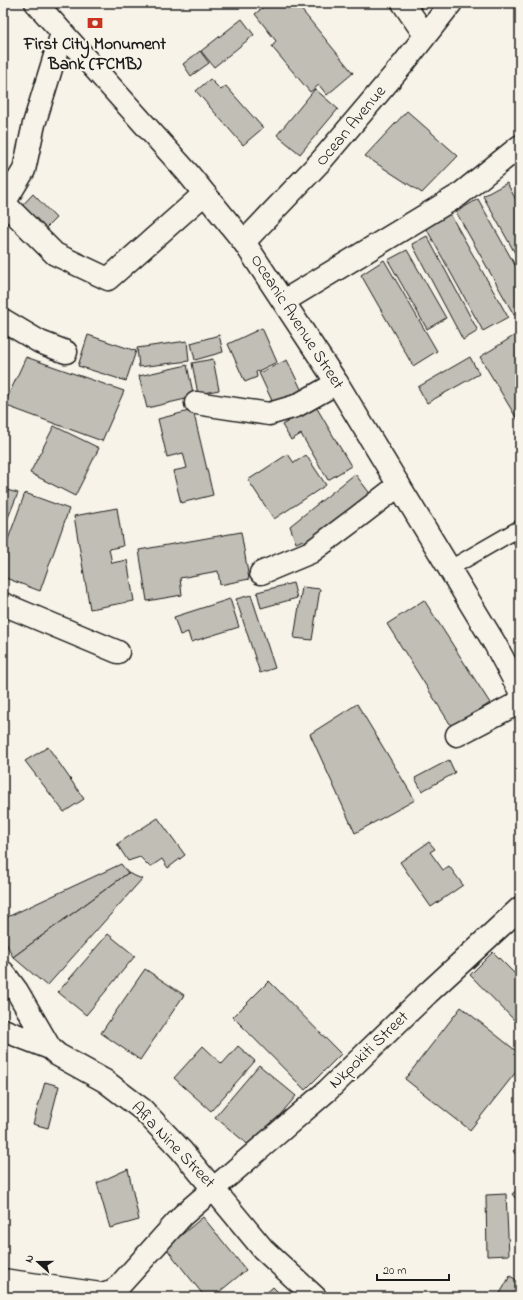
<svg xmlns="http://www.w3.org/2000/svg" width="523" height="1300" font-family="'Indie Flower',sans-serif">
	<rect width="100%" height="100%" fill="#f7f3e8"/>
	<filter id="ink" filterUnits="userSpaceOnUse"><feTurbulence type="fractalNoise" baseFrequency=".025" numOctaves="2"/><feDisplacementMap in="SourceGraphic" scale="8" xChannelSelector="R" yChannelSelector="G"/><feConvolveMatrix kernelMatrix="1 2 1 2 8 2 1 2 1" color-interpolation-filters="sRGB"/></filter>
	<g filter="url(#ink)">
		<!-- building -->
		<g fill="#c0beb5" stroke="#1c1c1c">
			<polygon points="268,3 296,3 353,73 327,95 319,85 310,92 272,47 276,41 255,14"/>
			<polygon points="242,19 254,35 214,67 201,51"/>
			<polygon points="200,51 209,63 191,76 183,64"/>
			<polygon points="210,79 221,90 226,86 263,128 243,145 196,91"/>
			<polygon points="315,89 338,109 300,154 277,135"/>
			<polygon points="407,111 458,156 422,193 365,156"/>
			<polygon points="507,183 520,207 520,262 483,196"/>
			<polygon points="33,194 56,218 42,232 19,209"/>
			<polygon points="478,199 520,274 520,311 514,315 456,212"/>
			<polygon points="450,214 508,317 483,331 426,228"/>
			<polygon points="427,236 478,331 463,340 412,244"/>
			<polygon points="407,250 446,318 427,329 388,260"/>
			<polygon points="384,260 437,351 413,366 361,275"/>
			<polygon points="262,328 277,362 256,372 257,377 245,382 228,344"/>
			<polygon points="520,332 520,424 480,357"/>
			<polygon points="88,335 136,351 126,381 78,366"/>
			<polygon points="219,335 223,352 195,360 191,343"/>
			<polygon points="187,341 189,361 139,367 137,348"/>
			<polygon points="26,357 124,391 102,441 4,405"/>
			<polygon points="470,357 479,374 427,403 418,387"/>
			<polygon points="213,359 219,390 198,394 192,363"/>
			<polygon points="287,360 302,391 274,405 259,373"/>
			<polygon points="187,365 194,397 147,408 139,376"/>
			<polygon points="315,405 351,466 328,480 301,434 291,440 282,425"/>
			<polygon points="193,410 213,495 181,503 173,471 187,468 183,453 167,457 158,419"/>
			<polygon points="54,426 99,448 75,496 30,473"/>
			<polygon points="288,454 294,463 306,455 326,485 274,519 248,480"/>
			<polygon points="355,474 372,496 307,546 303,540 296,543 290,526"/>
			<polygon points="3,489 18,493 3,530"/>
			<polygon points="25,493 69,509 40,591 3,577 3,553"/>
			<polygon points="117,508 123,546 109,549 112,563 127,560 134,601 90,609 74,516"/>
			<polygon points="241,532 249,579 220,585 218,571 180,578 182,595 147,601 139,550"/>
			<polygon points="520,536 520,558 512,539"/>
			<polygon points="293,583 297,598 261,608 257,592"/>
			<polygon points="302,587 320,589 312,640 294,638"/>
			<polygon points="251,595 275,668 260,673 236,599"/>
			<polygon points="230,599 239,627 191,642 188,632 180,635 174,617"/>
			<polygon points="424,600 490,703 452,727 387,624"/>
			<polygon points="357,704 415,800 355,833 310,734"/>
			<polygon points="48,747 84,799 64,812 25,761"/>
			<polygon points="449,760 455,773 422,791 415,778"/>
			<polygon points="158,818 185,855 168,868 162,859 150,867 140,857 128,861 117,844"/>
			<polygon points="429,842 435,849 430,852 443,870 449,866 463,885 431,907 400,862"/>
			<polygon points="121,864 128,873 13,957 3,937 3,919"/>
			<polygon points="128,873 142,879 47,986 13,957"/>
			<polygon points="108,934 135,956 86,1015 58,992"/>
			<polygon points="493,952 520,979 520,1026 470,975"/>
			<polygon points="145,969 184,995 140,1060 101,1033"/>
			<polygon points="269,981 341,1054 305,1090 233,1017"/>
			<polygon points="461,1007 520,1054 520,1067 470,1130 405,1079"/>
			<polygon points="203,1046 222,1064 238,1046 255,1061 211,1111 174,1078"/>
			<polygon points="259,1065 296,1096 252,1148 215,1117"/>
			<polygon points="45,1082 59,1086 48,1128 33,1124"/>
			<polygon points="520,1145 520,1160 513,1151"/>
			<polygon points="128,1169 139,1220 110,1228 97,1183"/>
			<polygon points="520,1188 520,1204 512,1194"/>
			<polygon points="506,1194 509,1255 487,1256 486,1195"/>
			<polygon points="203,1217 246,1270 213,1297 205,1297 166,1248"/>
			<polygon points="510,1276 520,1282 520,1296 498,1297"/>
			<polygon points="273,1287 283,1297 262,1297"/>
		</g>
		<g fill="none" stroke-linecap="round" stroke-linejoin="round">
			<defs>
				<polyline id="lane" points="449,569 520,528"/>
				<g id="street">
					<polyline points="403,3 425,35"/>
					<polyline points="62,33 34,124 24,170 4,203 55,254 108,279 204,194"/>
					<polyline points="244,242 321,161 404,63 451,3"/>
					<polyline points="284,301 459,195 520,146"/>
					<polyline points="3,320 40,342 66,352"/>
					<polyline points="196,403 269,414 296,406 337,383"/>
					<polyline points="261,573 311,552 359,516 399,485"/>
					<polyline points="3,604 118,652"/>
					<polyline points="457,735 520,702"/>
					<polyline points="3,972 17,991 50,1048"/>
					<polyline points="3,1030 50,1048 58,1055 105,1081 143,1110 181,1150 263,1249 315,1297"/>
					<polyline points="3,1280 101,1294 112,1291 119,1286 183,1215 328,1090 428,993 520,908"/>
				</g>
				<polyline id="secondary" points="36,3 187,172 244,242 337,383 495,644 520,691"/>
			</defs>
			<!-- lane casing -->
			<use href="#lane" stroke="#1c1c1c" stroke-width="18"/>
			<!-- street casing -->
			<use href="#street" stroke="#1c1c1c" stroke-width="25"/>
			<!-- secondary casing -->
			<use href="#secondary" stroke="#1c1c1c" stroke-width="25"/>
			<!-- lane -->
			<use href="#lane" stroke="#f7f3e8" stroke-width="15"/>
			<!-- street -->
			<use href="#street" stroke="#f7f3e8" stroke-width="22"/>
			<!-- secondary -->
			<use href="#secondary" stroke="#f7f3e8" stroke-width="22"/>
		</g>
	</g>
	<!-- icons -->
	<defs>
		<symbol id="bank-bare" viewBox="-9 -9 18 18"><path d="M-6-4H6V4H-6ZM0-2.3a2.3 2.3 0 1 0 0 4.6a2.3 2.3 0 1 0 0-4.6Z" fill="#c8321e" stroke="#f7f3e8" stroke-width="2.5" paint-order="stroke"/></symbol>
	</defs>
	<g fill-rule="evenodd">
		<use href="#bank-bare" x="84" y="12" width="22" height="22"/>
	</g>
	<g text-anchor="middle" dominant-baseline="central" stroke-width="4" stroke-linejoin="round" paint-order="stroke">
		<!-- poi labels -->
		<g font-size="17" font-weight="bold" fill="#1c1c1c" stroke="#f7f3e8">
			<text x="95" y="44">First City Monument<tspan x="95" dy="20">Bank (FCMB)</tspan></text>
		</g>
		<!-- street labels -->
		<g font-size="17" fill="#1c1c1c" stroke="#f7f3e8">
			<text transform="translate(351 126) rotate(-50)">Ocean Avenue</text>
			<text transform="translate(297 322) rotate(57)">Oceanic Avenue Street</text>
			<text transform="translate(369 1050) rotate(-44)">Nkpokiti Street</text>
			<text transform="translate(173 1145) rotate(46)">Afia Nine Street</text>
		</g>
	</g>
	<!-- margin -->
	<rect width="523" height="1300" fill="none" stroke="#f7f3e8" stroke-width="16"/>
	<rect x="8" y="8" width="507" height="1284" fill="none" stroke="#1c1c1c" stroke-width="1.5" filter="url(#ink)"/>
	<!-- north arrow -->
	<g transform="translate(38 1262) rotate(291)" stroke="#f7f3e8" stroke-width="3" paint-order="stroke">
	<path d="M0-3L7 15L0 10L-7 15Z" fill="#1c1c1c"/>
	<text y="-6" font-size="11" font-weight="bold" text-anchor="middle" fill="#1c1c1c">N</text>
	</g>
	<!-- scale -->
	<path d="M377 1274v6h72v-6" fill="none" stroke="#1c1c1c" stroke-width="2"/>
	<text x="383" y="1274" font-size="12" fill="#1c1c1c" stroke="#f7f3e8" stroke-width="3" paint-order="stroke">20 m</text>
</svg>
